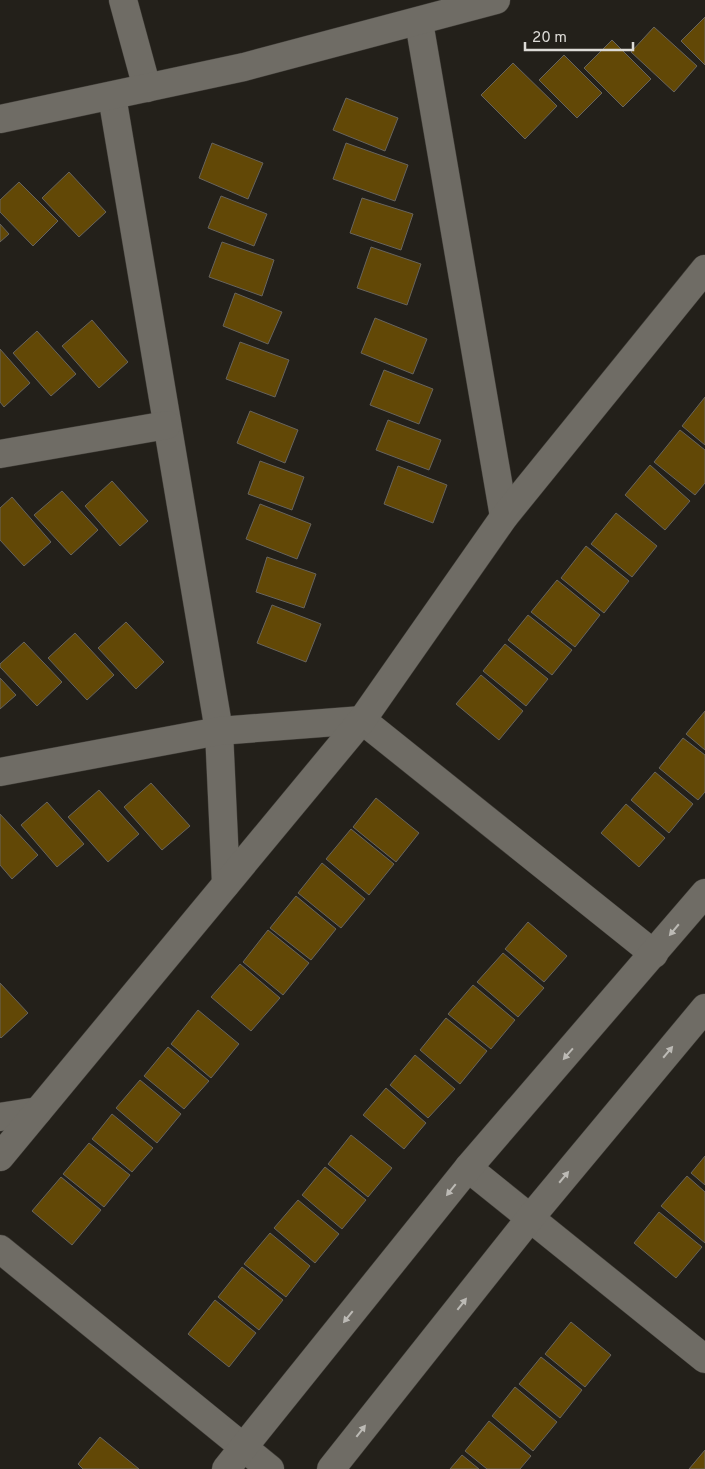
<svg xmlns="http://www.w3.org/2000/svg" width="705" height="1469" font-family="Overpass,sans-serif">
	<rect width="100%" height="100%" fill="#23201a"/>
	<!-- building -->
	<g fill="#624806" stroke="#68645d">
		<polygon points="705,17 705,65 681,41"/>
		<polygon points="654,27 697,66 674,92 631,52"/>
		<polygon points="612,40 651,79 623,107 584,68"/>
		<polygon points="564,55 602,93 577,118 539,80"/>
		<polygon points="513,63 557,106 525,139 481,95"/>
		<polygon points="346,98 398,118 385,151 333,130"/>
		<polygon points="212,143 263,163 248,199 199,178"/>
		<polygon points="346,143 408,165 395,201 333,179"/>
		<polygon points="69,172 106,212 79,237 42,198"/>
		<polygon points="19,182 58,221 33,246 0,212 0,200"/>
		<polygon points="221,196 267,214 254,246 208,228"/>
		<polygon points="362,198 413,214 401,250 350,233"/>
		<polygon points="0,224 9,234 0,242"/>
		<polygon points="222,242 274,260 262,296 209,277"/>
		<polygon points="371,247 421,264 407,305 357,288"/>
		<polygon points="235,293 282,312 268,344 223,326"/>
		<polygon points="375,318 427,339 413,374 361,353"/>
		<polygon points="92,320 128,362 99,388 62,346"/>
		<polygon points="37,331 76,374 51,396 13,353"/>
		<polygon points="240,342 289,360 275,397 226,379"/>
		<polygon points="0,349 30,383 4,407 0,402"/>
		<polygon points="384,370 433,389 419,424 370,405"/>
		<polygon points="705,397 705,445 682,426"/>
		<polygon points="250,411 298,430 285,463 237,443"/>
		<polygon points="388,420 441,440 429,470 376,450"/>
		<polygon points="680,430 705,450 705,483 695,495 654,462"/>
		<polygon points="260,461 304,477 292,510 248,494"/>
		<polygon points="650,465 690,501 665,530 625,495"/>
		<polygon points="398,466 447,485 433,523 384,504"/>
		<polygon points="112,481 148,521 120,546 85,506"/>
		<polygon points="62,491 98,530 71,555 34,515"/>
		<polygon points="12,497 51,542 24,566 0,540 0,508"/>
		<polygon points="260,504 311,524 297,559 246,539"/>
		<polygon points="616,513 657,546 632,577 591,544"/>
		<polygon points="586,546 629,581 604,613 561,578"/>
		<polygon points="267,557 316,574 304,608 256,592"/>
		<polygon points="557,580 600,615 575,647 531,612"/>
		<polygon points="272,605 321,624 306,662 257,643"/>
		<polygon points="528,615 572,650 552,675 508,640"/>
		<polygon points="126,622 164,662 136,689 98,648"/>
		<polygon points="75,633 114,675 87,700 48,658"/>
		<polygon points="24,642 62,682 37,706 0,667 0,664"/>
		<polygon points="505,644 548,679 526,706 483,671"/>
		<polygon points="481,675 523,711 499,740 456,704"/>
		<polygon points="0,678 16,695 0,709"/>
		<polygon points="705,711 705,750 686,734"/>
		<polygon points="683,738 705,755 705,792 698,800 659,768"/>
		<polygon points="655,772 693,804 669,833 631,800"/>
		<polygon points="151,783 190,826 162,850 124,807"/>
		<polygon points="99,790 139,834 108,862 68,817"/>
		<polygon points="376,798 419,833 396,862 353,827"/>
		<polygon points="47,802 84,844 57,867 21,825"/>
		<polygon points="626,804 665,838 639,867 601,833"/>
		<polygon points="0,814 38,855 12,879 0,865"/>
		<polygon points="351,829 394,864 369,895 326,859"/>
		<polygon points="322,863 365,899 341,928 298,893"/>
		<polygon points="296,896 336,929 311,960 270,928"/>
		<polygon points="528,922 567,956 544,982 505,949"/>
		<polygon points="268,930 309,963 283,995 243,962"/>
		<polygon points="503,953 544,988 518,1017 477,982"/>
		<polygon points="240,964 280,998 251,1031 211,997"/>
		<polygon points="0,983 28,1013 1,1038 0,1037"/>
		<polygon points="473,985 515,1020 491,1049 448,1014"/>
		<polygon points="198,1010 239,1044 211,1078 171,1044"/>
		<polygon points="446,1018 487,1051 460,1084 420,1050"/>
		<polygon points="168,1047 209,1081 184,1109 144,1076"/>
		<polygon points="415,1055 455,1089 428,1118 390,1085"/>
		<polygon points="140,1080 181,1114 157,1143 116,1108"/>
		<polygon points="386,1088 426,1123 404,1149 363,1115"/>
		<polygon points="112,1114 153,1148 132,1172 92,1139"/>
		<polygon points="351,1135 392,1168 368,1197 328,1164"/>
		<polygon points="89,1143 130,1175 104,1207 63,1174"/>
		<polygon points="705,1156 705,1185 691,1173"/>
		<polygon points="325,1167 366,1200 342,1229 302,1195"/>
		<polygon points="687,1176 705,1192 705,1243 661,1206"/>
		<polygon points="61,1177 101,1210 72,1245 32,1211"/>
		<polygon points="298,1200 339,1234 315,1263 274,1228"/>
		<polygon points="659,1212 702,1247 676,1278 634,1243"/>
		<polygon points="270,1233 310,1266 286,1297 244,1264"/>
		<polygon points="242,1267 283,1300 259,1330 218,1297"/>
		<polygon points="215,1300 256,1333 229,1367 188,1334"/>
		<polygon points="571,1322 611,1355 585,1387 545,1354"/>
		<polygon points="541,1357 582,1390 560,1418 519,1384"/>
		<polygon points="515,1387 557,1422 533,1451 492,1416"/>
		<polygon points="489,1421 531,1456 520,1469 487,1469 465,1451"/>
		<polygon points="100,1437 139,1469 83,1469 78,1464"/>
		<polygon points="705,1450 705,1469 689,1469"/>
		<polygon points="462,1455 479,1469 450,1469"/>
	</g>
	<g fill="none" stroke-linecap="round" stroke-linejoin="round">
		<defs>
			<g id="street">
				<polyline points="123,0 147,88"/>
				<polyline points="419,22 504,517"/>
				<polyline points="112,96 219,731 226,884"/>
				<polyline points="0,454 167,425"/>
				<polyline points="0,772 219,731 362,720 654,954"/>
				<polyline points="0,1117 38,1111"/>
				<polyline points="0,1157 362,720 504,517 705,269"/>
				<polyline points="468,1168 705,1359"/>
				<polyline points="0,1249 270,1469"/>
			</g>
			<g id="secondary">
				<polyline points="0,119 244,67 496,0"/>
				<polyline points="226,1469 468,1168 705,893"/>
				<polyline points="331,1469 531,1217 705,1008"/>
			</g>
		</defs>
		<!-- street casing -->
		<use href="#street" stroke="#3f3c37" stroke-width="29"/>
		<!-- secondary casing -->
		<use href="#secondary" stroke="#3f3c37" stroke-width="29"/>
		<!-- street -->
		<use href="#street" stroke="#6f6c65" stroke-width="28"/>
		<!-- secondary -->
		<use href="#secondary" stroke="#6f6c65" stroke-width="28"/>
	</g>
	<!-- one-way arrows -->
	<defs><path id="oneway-solid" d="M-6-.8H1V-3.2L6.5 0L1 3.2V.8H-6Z" transform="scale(1.25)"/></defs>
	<g fill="#bcbab5">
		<use href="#oneway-solid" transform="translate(674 930) rotate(130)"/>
		<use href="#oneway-solid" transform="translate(668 1052) rotate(-50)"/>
		<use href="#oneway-solid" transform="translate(568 1054) rotate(131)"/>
		<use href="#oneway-solid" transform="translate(564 1177) rotate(-50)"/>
		<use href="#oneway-solid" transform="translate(451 1190) rotate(129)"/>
		<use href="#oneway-solid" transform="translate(462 1304) rotate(-52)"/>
		<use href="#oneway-solid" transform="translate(348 1317) rotate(129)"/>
		<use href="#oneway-solid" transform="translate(361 1431) rotate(-52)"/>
	</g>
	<!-- scale -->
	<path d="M525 42v8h108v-8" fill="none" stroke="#dddbd7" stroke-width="2.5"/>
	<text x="532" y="42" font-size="15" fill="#dddbd7" stroke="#23201a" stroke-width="4" paint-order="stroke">20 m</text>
</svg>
